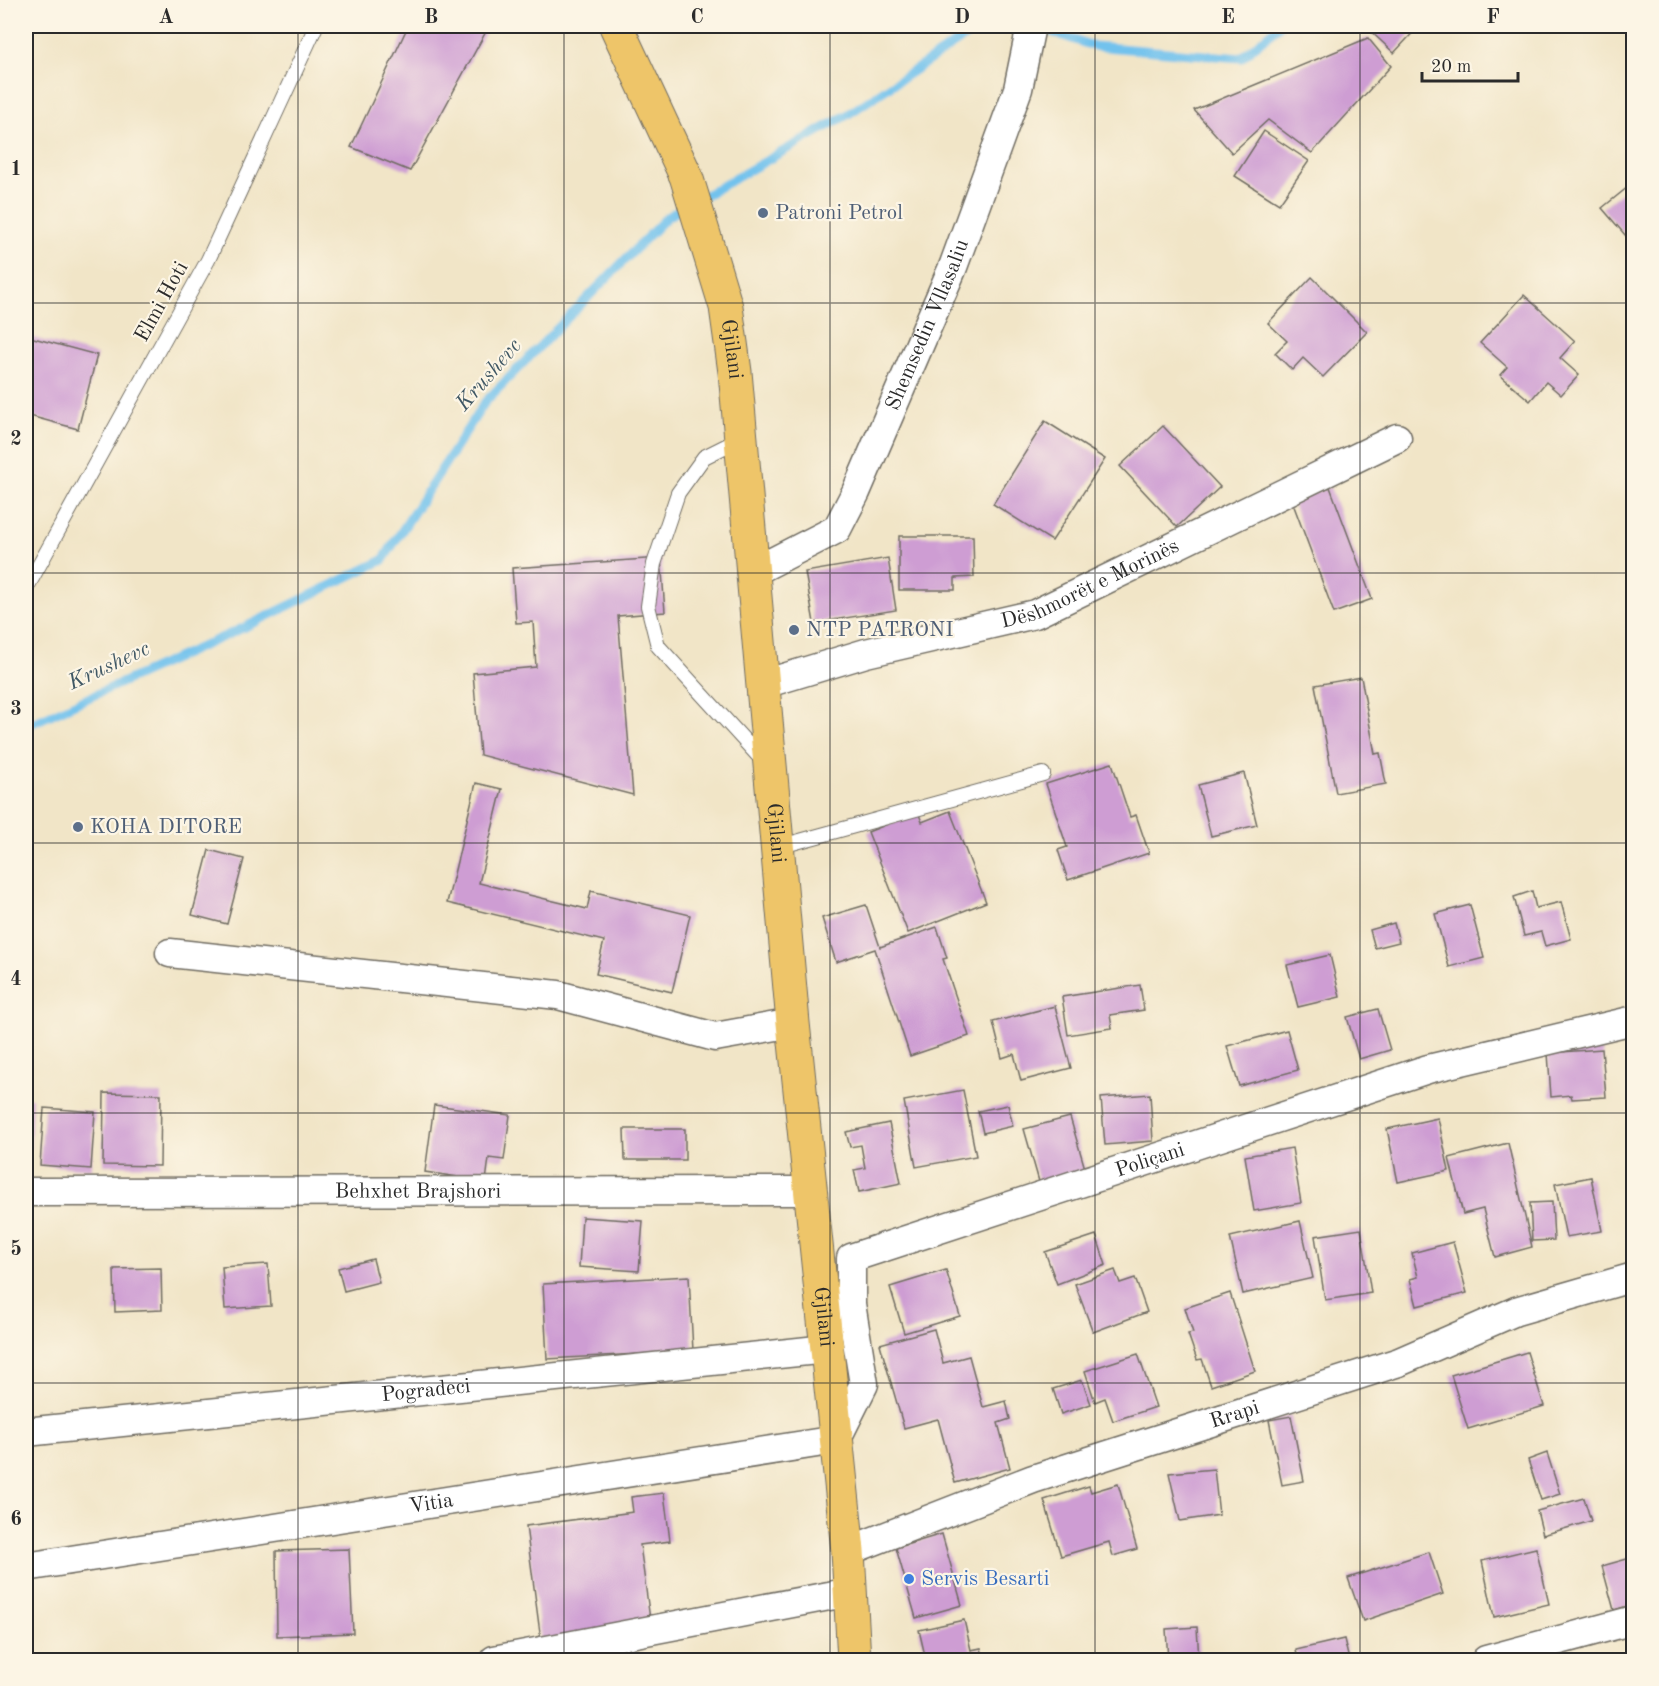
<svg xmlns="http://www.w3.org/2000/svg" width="1659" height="1686" font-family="'Old Standard TT',serif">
	<rect width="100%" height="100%" fill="#fcf5e5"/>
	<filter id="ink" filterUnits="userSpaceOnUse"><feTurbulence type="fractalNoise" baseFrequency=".0167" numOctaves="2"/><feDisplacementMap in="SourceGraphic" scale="12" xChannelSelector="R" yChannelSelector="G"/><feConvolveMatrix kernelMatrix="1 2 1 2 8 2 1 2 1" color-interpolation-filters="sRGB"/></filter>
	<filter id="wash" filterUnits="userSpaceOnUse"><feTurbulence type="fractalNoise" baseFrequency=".008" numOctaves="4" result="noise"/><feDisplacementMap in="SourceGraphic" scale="24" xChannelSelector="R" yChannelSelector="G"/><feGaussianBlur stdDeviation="1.35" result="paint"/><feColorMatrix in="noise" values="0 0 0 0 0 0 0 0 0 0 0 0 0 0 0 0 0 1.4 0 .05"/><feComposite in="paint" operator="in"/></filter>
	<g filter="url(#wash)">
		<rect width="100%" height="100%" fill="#f1e5c7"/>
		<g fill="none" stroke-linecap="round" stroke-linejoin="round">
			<!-- stream -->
			<g stroke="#72c2ed" stroke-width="9">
				<polyline points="1034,26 1093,46 1241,58 1279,26"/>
				<polyline points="26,726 245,627 383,560 485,402 667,217 847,115 981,26"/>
			</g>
		</g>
		<g id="blocks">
			<!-- building -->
			<g fill="#ce9dd3">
				<polygon points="408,26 489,26 410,171 351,147"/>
				<polygon points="1365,26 1419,26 1394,53"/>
				<polygon points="1368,38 1391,66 1312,153 1268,120 1232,153 1194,110"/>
				<polygon points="1264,131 1309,161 1279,204 1235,176"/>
				<polygon points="1628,187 1634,193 1634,230 1626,236 1602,208"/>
				<polygon points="1312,277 1367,332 1323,377 1303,358 1292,370 1275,353 1287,341 1268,323"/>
				<polygon points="1524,295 1575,341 1560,358 1579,375 1561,395 1546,382 1530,401 1500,375 1507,367 1480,343"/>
				<polygon points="26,336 97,355 78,429 26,415"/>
				<polygon points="1045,421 1105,459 1052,541 993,504"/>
				<polygon points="1163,426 1220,487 1177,527 1120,466"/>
				<polygon points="1330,487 1372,599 1334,613 1292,501"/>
				<polygon points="899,536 973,536 974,577 955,578 955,590 899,590"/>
				<polygon points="661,558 665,612 618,616 633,795 480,755 473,673 536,667 533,622 516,623 512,568"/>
				<polygon points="888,558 896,610 814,623 805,572"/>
				<polygon points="1361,677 1375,754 1380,753 1386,784 1336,793 1315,685"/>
				<polygon points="1112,763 1130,817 1136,815 1149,853 1068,880 1058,850 1067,847 1046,784"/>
				<polygon points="1244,773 1257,825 1211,836 1198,785"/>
				<polygon points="476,783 502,789 479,883 587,909 591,891 690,915 672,992 596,974 604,941 447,903"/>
				<polygon points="950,811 986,902 908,933 868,832 918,812 922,822"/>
				<polygon points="209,850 244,859 227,924 192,915"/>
				<polygon points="1532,891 1536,908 1561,902 1571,939 1545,946 1541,932 1524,936 1514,897"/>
				<polygon points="866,905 880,947 937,927 947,958 943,959 969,1036 910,1056 875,949 836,962 822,918"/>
				<polygon points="1470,905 1484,958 1449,967 1435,914"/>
				<polygon points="1394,923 1399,942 1375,948 1370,930"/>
				<polygon points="1330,955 1340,997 1298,1007 1287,965"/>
				<polygon points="1140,985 1144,1010 1110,1015 1112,1028 1068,1035 1062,997"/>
				<polygon points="1055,1006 1071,1068 1021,1081 1014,1054 1002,1058 993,1022"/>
				<polygon points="1378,1009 1390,1050 1359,1059 1347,1017"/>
				<polygon points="1287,1030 1298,1070 1239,1086 1227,1046"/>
				<polygon points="1602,1049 1606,1097 1572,1099 1571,1095 1551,1097 1548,1053"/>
				<polygon points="963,1090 976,1156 916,1167 904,1101"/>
				<polygon points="104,1093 161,1094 160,1166 103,1165"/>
				<polygon points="1150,1094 1153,1141 1105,1145 1101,1098"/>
				<polygon points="26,1098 32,1098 30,1149 26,1149"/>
				<polygon points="434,1105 510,1115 504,1160 489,1158 486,1181 425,1172"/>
				<polygon points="1008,1105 1013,1126 983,1133 978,1111"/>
				<polygon points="44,1108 95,1112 91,1169 40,1165"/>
				<polygon points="1070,1117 1086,1172 1040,1185 1024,1129"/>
				<polygon points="1438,1118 1449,1171 1398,1182 1387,1129"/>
				<polygon points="889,1123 901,1183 859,1192 854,1170 865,1168 861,1145 850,1147 846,1132"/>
				<polygon points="624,1129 685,1129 685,1160 625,1160"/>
				<polygon points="1508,1143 1532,1247 1495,1257 1483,1209 1463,1214 1449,1158"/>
				<polygon points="1292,1148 1301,1203 1254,1211 1245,1156"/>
				<polygon points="1591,1177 1602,1231 1566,1237 1555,1184"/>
				<polygon points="1552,1202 1554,1240 1532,1241 1530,1203"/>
				<polygon points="582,1217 643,1221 639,1271 579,1267"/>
				<polygon points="1300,1221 1313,1278 1243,1294 1230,1237"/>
				<polygon points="1361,1229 1371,1293 1325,1300 1315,1236"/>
				<polygon points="1096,1235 1106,1265 1057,1284 1045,1252"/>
				<polygon points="1453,1242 1467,1293 1417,1306 1410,1279 1418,1277 1412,1253"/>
				<polygon points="373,1259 379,1282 344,1291 338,1268"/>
				<polygon points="268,1264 271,1306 225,1309 222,1267"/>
				<polygon points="161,1268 162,1310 115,1312 114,1269"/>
				<polygon points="946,1270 960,1316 904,1333 890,1287"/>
				<polygon points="1115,1270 1120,1283 1135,1278 1147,1312 1093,1332 1075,1284"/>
				<polygon points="689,1276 693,1351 547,1359 543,1284"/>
				<polygon points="1230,1293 1255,1371 1211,1386 1202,1359 1197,1360 1188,1334 1193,1333 1185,1308"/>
				<polygon points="934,1329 943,1363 969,1356 983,1407 1006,1401 1010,1419 998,1423 1010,1468 955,1483 938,1419 904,1428 880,1344"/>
				<polygon points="1527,1352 1544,1406 1468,1429 1451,1375"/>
				<polygon points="1138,1354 1156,1407 1113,1421 1105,1398 1095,1402 1085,1371"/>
				<polygon points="1082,1380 1091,1404 1061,1414 1053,1389"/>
				<polygon points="1291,1416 1304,1481 1282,1485 1269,1420"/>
				<polygon points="1547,1453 1560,1494 1541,1500 1528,1460"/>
				<polygon points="1214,1469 1219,1515 1180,1521 1169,1473"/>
				<polygon points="1118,1484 1137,1549 1113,1556 1109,1542 1061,1556 1044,1500 1089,1486 1091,1492"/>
				<polygon points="664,1493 670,1541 640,1545 651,1627 541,1641 526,1526 633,1512 631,1497"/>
				<polygon points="1584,1498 1591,1521 1543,1535 1537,1511"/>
				<polygon points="942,1534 962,1605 916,1618 896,1548"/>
				<polygon points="1536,1548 1549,1604 1494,1617 1482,1561"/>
				<polygon points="349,1549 353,1633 277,1636 276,1551"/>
				<polygon points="1429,1552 1443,1594 1363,1621 1348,1578"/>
				<polygon points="1634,1557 1634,1604 1614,1610 1602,1566"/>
				<polygon points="964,1620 971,1650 981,1648 984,1660 926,1660 919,1630"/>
				<polygon points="1197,1627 1199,1660 1168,1660 1166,1629"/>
				<polygon points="1344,1639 1349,1660 1298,1660 1296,1650"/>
			</g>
		</g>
	</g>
	<g filter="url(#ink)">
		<use href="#blocks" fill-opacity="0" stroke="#706c62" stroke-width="1.5"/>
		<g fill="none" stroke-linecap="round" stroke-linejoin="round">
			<defs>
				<g id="service">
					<polyline points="740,439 704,457 678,493 654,564 648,606 658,646 764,762"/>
					<polyline points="26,589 208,260 316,26"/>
					<polyline points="778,847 1043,774"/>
				</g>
				<g id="minor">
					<path id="s1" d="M 751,573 L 837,529 L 856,492 L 953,267 L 1018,89 L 1031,26"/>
					<path id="s2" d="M 764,684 L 866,653 L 1035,614 L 1397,438"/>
					<polyline points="170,953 558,995 715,1037 793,1023"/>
					<path id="s3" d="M 26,1192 L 810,1191"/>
					<path id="s4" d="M 26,1432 L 827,1349"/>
					<path id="s5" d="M 848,1551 L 1033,1479 L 1399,1362 L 1516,1311 L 1634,1277"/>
					<path id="s6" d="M 26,1567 L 836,1440 L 864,1384 L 851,1304 L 851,1258 L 1428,1069 L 1634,1020"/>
					<polyline points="494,1660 850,1592"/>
					<polyline points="1486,1660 1634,1620"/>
				</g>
				<g id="primary">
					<path id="s7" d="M 616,26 L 686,176 L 726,307 L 735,372 L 793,1023 L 848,1551 L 854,1660"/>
				</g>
			</defs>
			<!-- service casing -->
			<use href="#service" stroke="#706c62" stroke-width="16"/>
			<!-- minor casing -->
			<use href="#minor" stroke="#706c62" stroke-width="31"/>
			<!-- primary casing -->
			<use href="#primary" stroke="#706c62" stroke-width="35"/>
			<!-- service -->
			<use href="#service" stroke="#fff" stroke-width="14"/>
			<!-- minor -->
			<use href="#minor" stroke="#fff" stroke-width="28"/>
			<!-- primary -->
			<use href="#primary" stroke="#eec569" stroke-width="33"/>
		</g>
	</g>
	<!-- grid -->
	<path fill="none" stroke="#2b2b2b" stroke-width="1.5" stroke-opacity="0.55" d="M 298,26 L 298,1660M 564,26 L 564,1660M 830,26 L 830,1660M 1095,26 L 1095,1660M 1360,26 L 1360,1660M 26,303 L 1634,303M 26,573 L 1634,573M 26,843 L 1634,843M 26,1113 L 1634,1113M 26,1383 L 1634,1383"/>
	<!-- markers -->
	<g fill="#5c6f8a" stroke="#fcf5e5" stroke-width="2">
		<circle cx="763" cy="213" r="6"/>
		<circle cx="794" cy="630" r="6"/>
		<circle cx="78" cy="827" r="6"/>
	</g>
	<circle fill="#3f7fe0" stroke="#fcf5e5" stroke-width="2" cx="909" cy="1579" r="6"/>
	<g text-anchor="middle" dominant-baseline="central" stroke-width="4.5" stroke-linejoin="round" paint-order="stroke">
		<!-- service labels -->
		<g font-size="21" fill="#4e5e75" stroke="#fcf5e5" text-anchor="start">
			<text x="775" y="213">Patroni Petrol</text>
			<text x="806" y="630">NTP PATRONI</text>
			<text x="90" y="827">KOHA DITORE</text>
		</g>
		<!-- street labels -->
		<g font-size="21" fill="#2b2b2b" stroke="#fcf5e5">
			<text transform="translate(162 302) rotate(-61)">Elmi Hoti</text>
			<text stroke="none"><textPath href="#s1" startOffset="320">Shemsedin Vllasaliu</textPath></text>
			<text stroke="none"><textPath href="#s7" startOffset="345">Gjilani</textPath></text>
			<text stroke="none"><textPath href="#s2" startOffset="342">Dëshmorët e Morinës</textPath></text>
			<text stroke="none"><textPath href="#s7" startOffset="831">Gjilani</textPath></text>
			<text stroke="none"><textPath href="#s6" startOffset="1324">Poliçani</textPath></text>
			<text stroke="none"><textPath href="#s3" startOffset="392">Behxhet Brajshori</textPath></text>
			<text stroke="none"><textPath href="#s7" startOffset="1317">Gjilani</textPath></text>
			<text stroke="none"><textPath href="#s4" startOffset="402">Pogradeci</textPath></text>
			<text stroke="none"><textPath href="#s5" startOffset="410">Rrapi</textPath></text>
			<text stroke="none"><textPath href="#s6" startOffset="410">Vitia</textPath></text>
		</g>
		<!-- shop labels -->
		<g font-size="21" fill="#366cbe" stroke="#fcf5e5" text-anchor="start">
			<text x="921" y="1579">Servis Besarti</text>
		</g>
		<!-- water labels -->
		<g font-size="22" font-style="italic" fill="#405865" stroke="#fcf5e5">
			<text transform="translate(489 375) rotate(-49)">Krushevc</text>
			<text transform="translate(109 666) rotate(-25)">Krushevc</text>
		</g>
	</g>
	<!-- margin -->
	<rect width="1659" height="1686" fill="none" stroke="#fcf5e5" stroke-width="66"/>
	<!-- scale -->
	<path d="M1422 72v9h96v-9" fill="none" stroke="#2b2b2b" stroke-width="3"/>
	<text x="1431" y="72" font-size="18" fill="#2b2b2b" stroke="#fcf5e5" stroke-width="4.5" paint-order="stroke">20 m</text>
	<rect x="33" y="33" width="1593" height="1620" fill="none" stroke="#2b2b2b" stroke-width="2"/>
	<g font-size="20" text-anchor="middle" font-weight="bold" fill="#2b2b2b">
		<text x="166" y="23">A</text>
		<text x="431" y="23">B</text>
		<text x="697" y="23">C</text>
		<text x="962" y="23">D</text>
		<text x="1228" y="23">E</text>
		<text x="1493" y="23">F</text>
		<text x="16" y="175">1</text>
		<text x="16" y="445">2</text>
		<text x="16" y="715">3</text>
		<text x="16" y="985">4</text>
		<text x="16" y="1255">5</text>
		<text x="16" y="1525">6</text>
	</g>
</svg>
